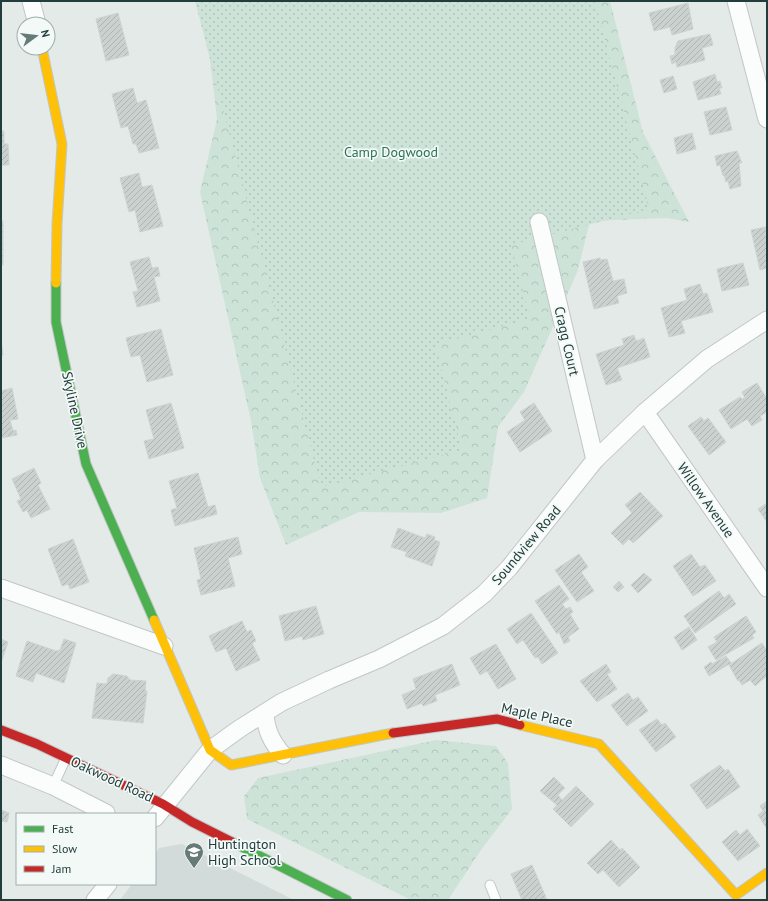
<svg xmlns="http://www.w3.org/2000/svg" width="768" height="901" font-family="'PT Sans',sans-serif">
	<defs>
		<pattern id="forest-crowns" width="20" height="18" patternUnits="userSpaceOnUse"><rect width="20" height="18" fill="#cde3d8"/><path d="M2 6a3 3 0 1 1 6 0M12 15a3 3 0 1 1 6 0" fill="none" stroke="#b0c4ba"/></pattern>
		<pattern id="park-dots" width="8" height="8" patternUnits="userSpaceOnUse"><rect width="8" height="8" fill="#cde3d8"/><path d="M2 2h.1M6 6h.1" fill="none" stroke="#b0c4ba" stroke-width="1.8" stroke-linecap="round"/></pattern>
		<pattern id="building-hatch" width="6" height="6" patternUnits="userSpaceOnUse"><rect width="6" height="6" fill="#cbd1cf"/><path d="M-1 1l2-2M0 6l6-6M5 7l2-2" fill="none" stroke="#aeb4b3"/></pattern>
	</defs>
	<rect width="100%" height="100%" fill="#e4eae8"/>
	<!-- built -->
	<polygon fill="#d2dbd9" points="182,844 294,900 120,900 132,884 155,884 155,854 159,848"/>
	<!-- forest -->
	<g fill="url(#forest-crowns)">
		<polygon points="203,1 610,1 643,132 689,222 667,218 590,221 578,270 524,392 498,427 487,498 441,513 359,512 286,545 260,478 251,421 200,192 217,119"/>
		<polygon points="436,740 496,746 508,763 512,809 481,850 448,900 411,900 247,819 244,796 258,778"/>
	</g>
	<!-- park -->
	<polygon fill="url(#park-dots)" points="195,1 595,1 649,209 511,245 530,319 435,344 462,450 321,487"/>
	<!-- building -->
	<g fill="url(#building-hatch)" stroke="#cdd3d1">
		<polygon points="688,3 693,29 672,35 670,27 654,31 649,13"/>
		<polygon points="118,13 129,55 106,61 96,19"/>
		<polygon points="710,34 713,45 702,48 705,60 677,67 676,62 672,64 670,56 675,55 675,48 678,41"/>
		<polygon points="715,74 717,82 720,81 722,88 719,88 721,94 698,100 693,82"/>
		<polygon points="673,76 677,89 664,93 660,80"/>
		<polygon points="133,88 137,103 146,100 159,148 139,153 136,144 133,144 128,126 121,128 112,94"/>
		<polygon points="726,107 732,130 710,135 704,112"/>
		<polygon points="1,131 4,131 4,144 8,144 9,165 1,165"/>
		<polygon points="692,133 696,149 677,154 674,138"/>
		<polygon points="737,151 742,163 739,163 741,186 730,189 728,181 726,182 724,175 723,176 720,165 717,166 715,156"/>
		<polygon points="139,173 142,187 152,185 163,226 140,232 135,210 129,212 120,178"/>
		<rect x="1" y="221" width="2" height="44"/>
		<polygon points="766,227 767,268 760,270 751,230"/>
		<polygon points="149,257 152,268 158,267 160,276 154,277 160,301 137,307 133,292 138,291 130,262"/>
		<polygon points="600,258 601,260 607,259 613,281 624,279 627,293 617,296 619,303 594,309 583,262"/>
		<polygon points="743,263 749,285 722,291 717,269"/>
		<polygon points="700,284 703,294 707,293 713,312 681,321 685,333 669,337 661,308 687,300 684,289"/>
		<polygon points="161,329 173,375 147,382 140,355 131,357 126,338"/>
		<polygon points="634,335 636,341 644,338 650,357 617,368 622,380 606,385 596,354 624,345 622,339"/>
		<polygon points="1,340 3,355 1,355"/>
		<polygon points="757,383 767,399 767,412 760,416 762,420 752,426 747,419 731,429 719,410 740,397 742,399 745,398 742,392"/>
		<polygon points="12,388 18,419 10,420 13,431 16,430 17,435 1,438 1,391"/>
		<polygon points="171,403 184,448 149,459 144,441 154,439 146,410"/>
		<polygon points="534,403 552,431 520,452 507,432 525,420 520,412"/>
		<polygon points="701,417 704,421 708,418 726,442 709,455 688,426"/>
		<polygon points="34,468 41,483 38,485 50,509 31,518 27,510 23,512 17,501 21,499 12,479"/>
		<polygon points="198,473 208,507 215,505 217,514 175,526 171,510 177,508 169,481"/>
		<polygon points="640,492 663,516 633,543 629,539 623,545 611,533 632,513 625,505"/>
		<polygon points="767,503 767,522 758,509"/>
		<polygon points="398,528 425,538 427,534 435,537 434,540 440,542 432,566 405,556 407,552 391,547"/>
		<polygon points="238,537 242,554 228,558 235,586 201,595 197,580 201,579 194,548"/>
		<polygon points="73,539 89,582 70,589 68,584 62,586 48,549"/>
		<polygon points="579,554 588,567 581,572 594,591 577,602 555,570"/>
		<polygon points="691,554 700,567 705,565 716,581 693,596 673,566"/>
		<polygon points="644,573 652,580 638,593 631,585"/>
		<polygon points="619,581 624,587 618,592 613,587"/>
		<polygon points="559,585 569,599 562,604 566,609 570,607 573,612 570,614 579,629 568,637 570,641 564,644 559,632 557,634 535,601"/>
		<polygon points="719,591 724,598 729,594 736,604 695,633 684,616"/>
		<polygon points="316,606 324,634 303,640 302,636 285,641 279,616"/>
		<polygon points="531,613 558,653 542,664 538,657 535,658 523,640 517,644 507,629"/>
		<polygon points="746,616 756,632 752,635 754,638 716,660 708,647 717,642 714,637"/>
		<polygon points="242,621 247,632 251,630 256,641 252,643 260,660 236,671 226,648 216,652 209,636"/>
		<polygon points="689,627 697,640 682,650 674,637"/>
		<polygon points="1,639 8,642 1,663"/>
		<polygon points="64,639 76,643 64,683 36,673 33,682 16,676 27,641 56,651 60,650"/>
		<polygon points="762,643 767,651 767,676 755,686 750,680 742,685 739,680 738,681 729,665"/>
		<polygon points="496,644 516,679 498,689 487,671 480,675 470,658"/>
		<polygon points="726,656 731,663 709,676 704,667 711,662 712,664"/>
		<polygon points="452,664 460,685 435,695 437,701 423,706 422,703 407,709 402,695 416,689 413,679"/>
		<polygon points="606,664 611,672 607,674 617,689 597,702 580,681"/>
		<polygon points="113,674 127,676 130,680 146,681 145,691 147,691 143,723 92,718 97,683 107,684 108,678"/>
		<polygon points="628,693 633,700 638,697 648,711 627,726 611,705"/>
		<polygon points="657,719 662,725 665,723 676,737 656,752 639,730"/>
		<polygon points="720,765 725,771 728,769 740,787 707,809 690,785"/>
		<polygon points="554,777 565,788 558,795 562,800 576,786 594,804 571,827 553,809 557,805 540,791"/>
		<polygon points="767,801 767,829 758,815 763,811 760,806"/>
		<polygon points="1,810 9,813 7,822 1,821"/>
		<polygon points="747,829 760,846 738,861 722,842 736,830 740,835"/>
		<polygon points="611,840 620,850 622,848 640,867 619,887 603,870 598,874 587,863"/>
		<polygon points="532,865 547,900 522,900 511,874"/>
	</g>
	<g fill="none" stroke-linecap="round" stroke-linejoin="round">
		<defs>
			<g id="lane">
				<polyline points="53,786 66,758"/>
				<polyline points="490,885 496,900"/>
			</g>
			<g id="street">
				<polyline points="31,1 37,24"/>
				<polyline points="736,1 767,119"/>
				<polyline points="539,222 595,460"/>
				<polyline points="645,412 767,588"/>
				<polyline points="1,588 164,646"/>
				<path d="M 265,713 C 266,730 271,741 283,755"/>
				<polyline points="1,765 53,786 106,813"/>
				<polyline points="155,818 210,750 239,729 282,702 329,680 379,659 443,626 484,594 509,568 595,460 645,412 707,359 767,320"/>
				<polyline points="95,900 108,884"/>
			</g>
			<g id="fast">
				<polyline points="56,283 56,322 86,464 154,620"/>
				<polyline points="232,842 347,900"/>
			</g>
			<g id="slow">
				<polyline points="42,48 62,144 57,224 56,283"/>
				<polyline points="154,620 210,750 231,765 393,733"/>
				<polyline points="520,725 599,744 736,895 767,873"/>
			</g>
			<g id="jam">
				<polyline points="1,730 37,744 163,804 192,822 232,842"/>
				<polyline points="393,733 497,719 520,725"/>
			</g>
		</defs>
		<!-- lane casing -->
		<use href="#lane" stroke="#c1c7c5" stroke-width="11"/>
		<!-- street casing -->
		<use href="#street" stroke="#c1c7c5" stroke-width="19"/>
		<!-- fast casing -->
		<use href="#fast" stroke="#c0c7c6" stroke-width="11"/>
		<!-- slow casing -->
		<use href="#slow" stroke="#c0c7c6" stroke-width="11"/>
		<!-- jam casing -->
		<use href="#jam" stroke="#c0c7c6" stroke-width="11"/>
		<!-- lane -->
		<use href="#lane" stroke="#fbfcfc" stroke-width="9"/>
		<!-- street -->
		<use href="#street" stroke="#fbfcfc" stroke-width="17"/>
		<!-- fast -->
		<use href="#fast" stroke="#4caf50" stroke-width="9"/>
		<!-- slow -->
		<use href="#slow" stroke="#ffc107" stroke-width="9"/>
		<!-- jam -->
		<use href="#jam" stroke="#c62828" stroke-width="9"/>
	</g>
	<!-- icons -->
	<defs>
		<symbol id="school-pin" viewBox="-11 -11 22 30"><path d="M0 17L-7.5 6A9.5 9.5 0 1 1 7.5 6Z" fill="#667a78" stroke="#f2f9f7"/><path d="M0-5L7-2L0 1L-7-2ZM-4 1L0 2.5L4 1V4Q0 6-4 4Z" fill="#fff"/></symbol>
	</defs>
	<g fill-rule="evenodd">
		<use href="#school-pin" x="183" y="841" width="22" height="30"/>
	</g>
	<g text-anchor="middle" dominant-baseline="central" stroke-width="3.5" stroke-linejoin="round" paint-order="stroke">
		<!-- park labels -->
		<g font-size="14" fill="#2b7554" stroke="#f2f9f7">
			<text x="391" y="152">Camp Dogwood</text>
		</g>
		<!-- street labels -->
		<g font-size="14" fill="#223d3b" stroke="#f2f9f7">
			<text transform="translate(567 341) rotate(77)">Cragg Court</text>
			<text transform="translate(75 410) rotate(78)">Skyline Drive</text>
			<text transform="translate(706 500) rotate(55)">Willow Avenue</text>
			<text transform="translate(526 545) rotate(-50)">Soundview Road</text>
			<text transform="translate(537 715) rotate(12)">Maple Place</text>
			<text transform="translate(112 779) rotate(25)">Oakwood Road</text>
		</g>
		<!-- poi labels -->
		<g font-size="14" fill="#223d3b" stroke="#f2f9f7" text-anchor="start">
			<text x="208" y="844">Huntington<tspan x="208" dy="16">High School</tspan></text>
		</g>
	</g>
	<!-- border -->
	<rect width="768" height="901" fill="none" stroke="#223d3b" stroke-width="4"/>
	<!-- legend -->
	<rect x="16" y="813" width="140" height="72" fill="#f2f9f7" stroke="#9faeac"/>
	<rect x="24" y="826" width="20" height="6" fill="#4caf50" stroke="#9faeac"/>
	<text x="52" y="833" font-size="12" fill="#223d3b">Fast</text>
	<rect x="24" y="846" width="20" height="6" fill="#ffc107" stroke="#9faeac"/>
	<text x="52" y="853" font-size="12" fill="#223d3b">Slow</text>
	<rect x="24" y="866" width="20" height="6" fill="#c62828" stroke="#9faeac"/>
	<text x="52" y="873" font-size="12" fill="#223d3b">Jam</text>
	<!-- north arrow -->
	<g transform="translate(36 36) rotate(75)"><circle r="19" fill="#f2f9f7" stroke="#9faeac"/>
	<path d="M0-3L7 15L0 10L-7 15Z" fill="#667a78"/>
	<text y="-6" font-size="11" font-weight="bold" text-anchor="middle" fill="#223d3b">N</text>
	</g>
</svg>
